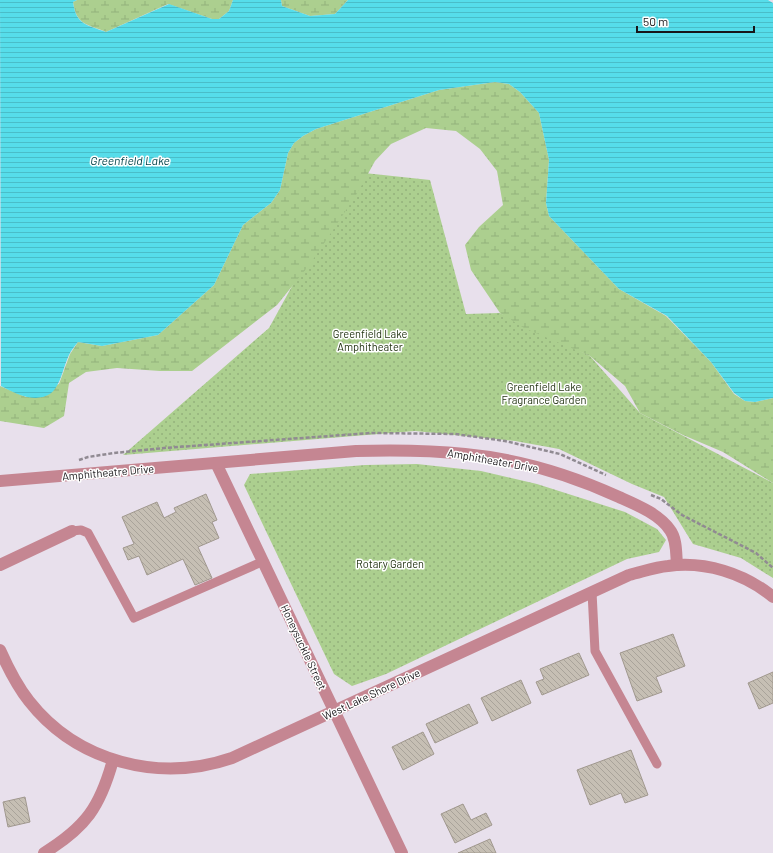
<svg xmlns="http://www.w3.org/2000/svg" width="773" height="853" font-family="Barlow,sans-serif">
	<defs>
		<pattern id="green-dots" width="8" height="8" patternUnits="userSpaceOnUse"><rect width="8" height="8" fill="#accf8f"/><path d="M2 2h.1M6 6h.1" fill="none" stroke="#93b17b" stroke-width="1.8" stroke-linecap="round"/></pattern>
		<pattern id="wetland-marsh" width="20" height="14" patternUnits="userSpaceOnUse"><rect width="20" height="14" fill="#accf8f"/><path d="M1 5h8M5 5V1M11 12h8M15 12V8" fill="none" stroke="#93b17b"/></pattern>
		<pattern id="water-rules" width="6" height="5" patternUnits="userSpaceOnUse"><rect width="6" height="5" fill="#56ddea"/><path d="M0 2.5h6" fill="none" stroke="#4abdc8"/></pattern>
		<pattern id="building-back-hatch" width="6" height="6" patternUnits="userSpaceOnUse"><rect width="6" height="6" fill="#c6bfb4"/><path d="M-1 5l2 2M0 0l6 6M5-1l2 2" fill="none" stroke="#a9a39a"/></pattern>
	</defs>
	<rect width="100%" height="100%" fill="#e8e0ec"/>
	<!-- green -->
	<g fill="url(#green-dots)">
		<polygon points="355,172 430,180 466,314 500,313 590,356 640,413 773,483 773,578 741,558 693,544 664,497 632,484 559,449 515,441 415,431 123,455 269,328"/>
		<polygon points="417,464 481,471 537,484 625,512 657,529 666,540 659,552 627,559 386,674 352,686 334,674 244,485 250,474 365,465"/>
	</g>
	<!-- wetland -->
	<g fill="url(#wetland-marsh)">
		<path d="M 77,0 L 233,0 L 229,11 L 219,19 L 212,19 L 168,4 L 106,32 C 87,24 76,25 73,2 Z"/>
		<polygon points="281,0 348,0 335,14 310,16 282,6"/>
		<polygon points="495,82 509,84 520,92 539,113 549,160 546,203 549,216 619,289 666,316 711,362 734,394 745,401 755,402 773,398 773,483 723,452 683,435 640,413 625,386 590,356 524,328 500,313 471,270 465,245 479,227 503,205 497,171 480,149 456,131 426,128 391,144 375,161 358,192 331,233 310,264 277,305 192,371 160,371 117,368 86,372 69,383 64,416 44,428 0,421 0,386 26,397 59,384 70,354 78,342 102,346 158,335 214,285 243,225 271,203 280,190 288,153 294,143 303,136 316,129 439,90"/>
	</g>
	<!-- water -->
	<path fill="url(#water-rules)" d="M 0,0 L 77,0 L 73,2 C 76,25 87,25 106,32 L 169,4 L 212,19 L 219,19 L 229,11 L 233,0 L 281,0 L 282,6 L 310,16 L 335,14 L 348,0 L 768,0 L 773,3 L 773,398 L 755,402 L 745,401 L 734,393 L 711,362 L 667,316 L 619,289 L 549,216 L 546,203 L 549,160 L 539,113 L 520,92 L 509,84 L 495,82 L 439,90 L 316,129 L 303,136 L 294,143 L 288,153 L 280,190 L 271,203 L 243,225 L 214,285 L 158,335 L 102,346 L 78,342 C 75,346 71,350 69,355 C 59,377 60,403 27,397 C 18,395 9,390 1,386 Z"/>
	<!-- building -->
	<g fill="url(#building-back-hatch)" stroke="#a0988e">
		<polygon points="206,494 217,520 212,522 219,538 198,547 212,578 195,585 183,559 147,575 139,556 128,560 123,548 134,544 122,517 157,502 164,518 176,512 174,508"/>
		<polygon points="673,634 685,666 656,677 662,692 637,701 620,653"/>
		<polygon points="579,653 589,675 542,695 536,682 544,679 540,669"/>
		<polygon points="773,672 773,703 759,709 748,683"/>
		<polygon points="521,680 531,703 492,721 481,698"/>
		<polygon points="469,704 478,723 435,743 426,724"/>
		<polygon points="423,732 434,754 403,770 392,747"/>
		<polygon points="631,750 648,795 625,803 621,793 590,805 577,770"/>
		<polygon points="25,797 30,822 8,827 3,802"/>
		<polygon points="463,804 471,820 486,813 492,825 455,843 441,814"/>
		<polygon points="490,839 496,853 458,853"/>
	</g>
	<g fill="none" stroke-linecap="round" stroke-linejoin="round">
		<!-- path -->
		<g stroke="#908a92" stroke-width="2.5" stroke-dasharray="4 2" stroke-linecap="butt">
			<polyline points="79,460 88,457 114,453 164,448 371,433 455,434 505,441 560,454 606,475"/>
			<polyline points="651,495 661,499 682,515 756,553 773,568"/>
		</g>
		<!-- lane -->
		<g stroke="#c58692" stroke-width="9">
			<polyline points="72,531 81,530 88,533 134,618 264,561"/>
			<polyline points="592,592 595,651 657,764"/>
		</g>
		<!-- street -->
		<g stroke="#c58692" stroke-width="12">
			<polyline points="216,463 402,853"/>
			<path d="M 0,481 L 356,451 C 392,450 428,450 465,454 C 518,459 571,475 619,497 C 637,505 659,514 670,530 C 677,539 676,554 677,565"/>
			<polyline points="0,565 72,531"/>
			<path d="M 0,650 C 8,668 17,686 29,701 C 77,762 159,783 232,758 L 629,575 C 642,572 655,567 668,566 C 705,561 744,573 773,597"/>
			<path d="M 44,853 C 86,827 100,807 113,760"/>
		</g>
	</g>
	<g text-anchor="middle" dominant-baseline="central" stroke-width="3" stroke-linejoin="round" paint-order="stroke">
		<!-- park labels -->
		<g font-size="11" fill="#243514" stroke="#fff">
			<text x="370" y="333">Greenfield Lake<tspan x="370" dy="13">Amphitheater</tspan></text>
			<text x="544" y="386">Greenfield Lake<tspan x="544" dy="13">Fragrance Garden</tspan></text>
			<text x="390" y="563">Rotary Garden</text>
		</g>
		<!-- street labels -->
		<g font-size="11" fill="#181619" stroke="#fff">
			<text transform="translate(493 460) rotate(10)">Amphitheater Drive</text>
			<text transform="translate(108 472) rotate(-5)">Amphitheatre Drive</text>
			<text transform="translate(304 647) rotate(65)">Honeysuckle Street</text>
			<text transform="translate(371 694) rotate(-25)">West Lake Shore Drive</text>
		</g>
		<!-- water labels -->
		<g font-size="12" font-style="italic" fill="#03444a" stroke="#fff">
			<text x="130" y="160">Greenfield Lake</text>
		</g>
	</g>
	<!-- scale -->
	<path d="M637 26v6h117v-6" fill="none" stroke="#181619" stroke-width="2"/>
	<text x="643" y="26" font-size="12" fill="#181619" stroke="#ffffff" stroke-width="3" paint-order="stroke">50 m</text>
</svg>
